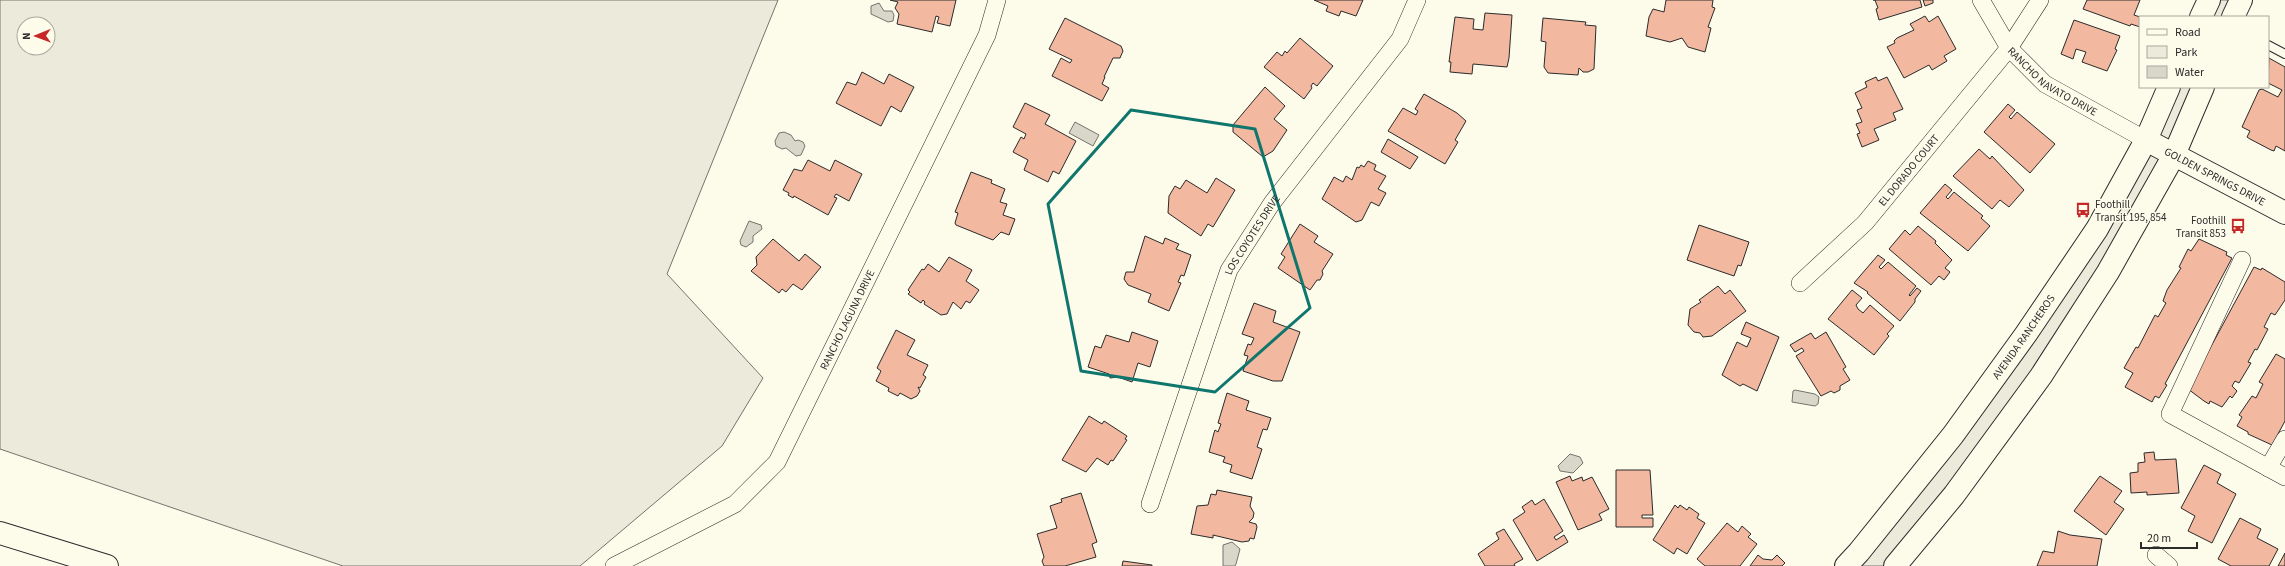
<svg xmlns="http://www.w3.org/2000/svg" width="2285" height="566" font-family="'Source Sans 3',sans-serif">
	<rect width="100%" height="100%" fill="#fdfbea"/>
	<!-- green -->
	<g fill="#ecebdb" stroke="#74746e" fill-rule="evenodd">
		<path d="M 0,0 L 778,0 L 667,274 L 763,378 L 722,446 L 580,566 L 343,566 L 0,449 ZM 24,24 L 48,24 L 48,48 L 24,48 Z"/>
		<polygon points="2214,0 2235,0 2228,17 2206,17"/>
		<polygon points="2174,87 2198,87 2172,150 2151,138"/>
		<polygon points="2149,145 2166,157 2040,368 1890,566 1847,566"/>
	</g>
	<!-- water -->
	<g fill="#d8d7c9" stroke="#74746e">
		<polygon points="879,3 884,11 892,11 894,15 893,21 888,22 871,14 871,6"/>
		<polygon points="1075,122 1099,135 1093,146 1069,133"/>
		<polygon points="784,132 791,135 795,141 798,140 803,142 805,146 801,155 796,156 786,148 782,149 776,146 775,141 779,133"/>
		<polygon points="749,221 761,225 762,229 753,236 753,242 746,247 741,245 740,241"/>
		<polygon points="1795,390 1815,394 1819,397 1818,404 1815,406 1792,402 1793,391"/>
		<polygon points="1570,454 1580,457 1583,463 1573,473 1560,471 1558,466"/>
		<polygon points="1232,542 1240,549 1236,564 1235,566 1223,566 1223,545"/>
	</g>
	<!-- building -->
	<g fill="#f2b8a0" stroke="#2b2b2b">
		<polygon points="890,0 956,0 950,26 937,23 939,17 936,16 932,32 897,24 899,14 895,8 898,2"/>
		<polygon points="1314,0 1363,0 1356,16 1341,11 1339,16 1326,11 1328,6"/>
		<polygon points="1666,0 1713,0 1712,7 1715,8 1708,27 1711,28 1705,52 1688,47 1682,38 1670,42 1646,36 1649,17 1653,9 1664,12"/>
		<polygon points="1873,0 1920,0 1922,7 1879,20 1876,9 1878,8 1875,0"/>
		<polygon points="1923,0 1933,0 1933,3 1925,6"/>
		<polygon points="2087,0 2140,0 2134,15 2140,17 2140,27 2131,24 2130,26 2083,9"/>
		<polygon points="1485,13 1512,15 1509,58 1507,67 1473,64 1472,74 1450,72 1451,62 1449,62 1455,17 1474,19 1473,29 1483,30"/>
		<polygon points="1925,16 1929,22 1938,16 1956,49 1944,56 1947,61 1932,70 1929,65 1904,78 1887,47 1895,43 1894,41 1897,38 1914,30 1910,24"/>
		<polygon points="1065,18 1121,46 1123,51 1120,58 1113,58 1104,77 1105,77 1102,84 1109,88 1102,101 1052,76 1061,58 1070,63 1072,60 1049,49"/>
		<polygon points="1543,18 1586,22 1585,25 1596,26 1594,69 1588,72 1583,72 1579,68 1578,75 1548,73 1544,67 1546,42 1541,41"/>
		<polygon points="2074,20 2120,36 2115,49 2117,50 2107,71 2082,62 2086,52 2076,49 2073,59 2061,54"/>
		<polygon points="1300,38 1333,66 1317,86 1313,83 1311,86 1312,88 1304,99 1264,67 1277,52 1282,56 1285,51 1287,53"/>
		<polygon points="2269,58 2285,67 2285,151 2276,146 2274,151 2271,150 2250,139 2247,137 2250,131 2242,127 2259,90 2262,89 2278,97 2282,90 2268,83"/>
		<polygon points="862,72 884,84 889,74 914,87 901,112 891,106 881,126 836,103 847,82 856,85"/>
		<polygon points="1876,77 1878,81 1887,77 1903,109 1893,113 1896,120 1874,129 1879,140 1862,147 1857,134 1860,133 1856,124 1862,122 1857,110 1862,108 1855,93 1867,87 1865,82"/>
		<polygon points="1265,87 1285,106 1274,119 1287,130 1273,151 1263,157 1233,132 1233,125"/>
		<polygon points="1424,94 1457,113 1466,121 1455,140 1458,142 1445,164 1388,131 1403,108 1416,115 1418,111 1415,109"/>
		<polygon points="1025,103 1050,115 1045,124 1076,141 1059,174 1053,171 1048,182 1024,170 1028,160 1013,152 1021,137 1024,139 1026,134 1013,127"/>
		<polygon points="2008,104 2015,110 2009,117 2011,119 2017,112 2055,144 2030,173 1984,132"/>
		<polygon points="1388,139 1418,157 1410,169 1381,152"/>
		<polygon points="1979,149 1990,159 1992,156 2024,190 2009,207 2000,200 1992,209 1953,176"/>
		<polygon points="808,160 830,171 835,160 862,174 849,201 836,194 834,197 837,198 828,215 794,196 793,198 788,195 789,193 783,190 794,169 802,171"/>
		<polygon points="1368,161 1376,165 1374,170 1386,176 1378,189 1386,193 1379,206 1371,202 1362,220 1356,222 1322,199 1334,177 1343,182 1346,176 1352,180 1357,167 1359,168 1361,165 1364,167"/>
		<polygon points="971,172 992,180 991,183 1005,189 1000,202 1007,204 1003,215 1015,219 1009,235 1001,232 993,240 956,225 955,223 958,213 955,212"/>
		<polygon points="1216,178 1235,190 1213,227 1208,224 1201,236 1168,213 1169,196 1175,186 1180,189 1186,180 1207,193"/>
		<polygon points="1945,184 1952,190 1946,197 1948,199 1954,192 1983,216 1981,218 1990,226 1968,251 1920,213"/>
		<polygon points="1300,224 1318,236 1314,242 1333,254 1322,271 1323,274 1320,280 1317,280 1310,290 1278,268 1285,257 1281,254"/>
		<polygon points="1699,225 1749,242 1741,266 1738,265 1734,276 1687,260"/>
		<polygon points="1918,226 1936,241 1935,243 1952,260 1945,268 1950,272 1944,280 1939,276 1931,285 1889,249 1905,230 1910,235"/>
		<polygon points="1145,236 1163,244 1165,238 1179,244 1176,249 1191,255 1184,276 1181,275 1178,282 1181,283 1169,311 1148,302 1151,294 1128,285 1124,279 1126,272 1134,272"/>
		<polygon points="773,239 799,261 805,254 821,267 802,290 793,284 786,292 782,289 779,293 751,271 757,265 756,257"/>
		<polygon points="2199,239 2227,252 2226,255 2232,258 2165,384 2167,385 2159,398 2155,396 2152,402 2125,387 2133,373 2124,368 2136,347 2138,348 2155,315 2158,317 2166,303 2163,301 2167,290 2181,268 2179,267 2188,249 2191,251"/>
		<polygon points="1878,255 1885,260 1879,267 1881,269 1888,262 1916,286 1909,295 1910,296 1917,288 1921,291 1915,299 1915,302 1900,321 1867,293 1868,292 1854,283"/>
		<polygon points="949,257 972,270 966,281 979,290 970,303 966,301 961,309 953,302 947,314 941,315 924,304 925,302 923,300 921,303 908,294 910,292 908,290 922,269 924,270 928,264 939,272"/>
		<polygon points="2254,267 2261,270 2262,268 2285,282 2285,300 2275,315 2271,313 2264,327 2268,329 2257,350 2255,349 2248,362 2251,363 2239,383 2235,381 2232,386 2237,391 2232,398 2230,396 2222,407 2210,401 2209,404 2204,401 2188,389"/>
		<polygon points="1718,286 1725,294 1730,290 1746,311 1712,336 1703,337 1700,333 1694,332 1688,325 1690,309 1701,302 1699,300"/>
		<polygon points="1852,290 1862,298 1856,305 1858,309 1863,313 1870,305 1894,326 1887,334 1889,336 1874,355 1828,319"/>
		<polygon points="1254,303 1276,311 1273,322 1300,332 1282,381 1273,381 1243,371 1248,356 1244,355 1248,344 1251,345 1254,338 1242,334"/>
		<polygon points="1746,322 1779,337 1757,391 1743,384 1740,386 1722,375 1737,342 1747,347 1751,338 1741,334"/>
		<polygon points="896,330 915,340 907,355 928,365 923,375 926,377 920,388 918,387 920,391 917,396 911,399 900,393 898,396 888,391 889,388 876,381 881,371 877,368"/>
		<polygon points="1132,332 1158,341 1150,367 1138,363 1132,382 1118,377 1110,378 1109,374 1088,367 1095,346 1101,348 1106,335 1129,342"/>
		<polygon points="1826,332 1846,367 1843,369 1850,380 1840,386 1840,390 1834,393 1831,391 1821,396 1796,356 1804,351 1802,348 1795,352 1790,345 1811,333 1815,339"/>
		<polygon points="2276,354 2285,359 2285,421 2272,445 2248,434 2248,432 2237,426 2242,417 2239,415 2252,396 2256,398 2263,384 2259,382"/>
		<polygon points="1227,393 1249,401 1246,410 1271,418 1267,430 1263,429 1257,447 1262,449 1252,479 1230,472 1232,465 1223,462 1225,457 1209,452 1214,433 1215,430 1218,432 1221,424 1218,423"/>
		<polygon points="1089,416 1102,424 1104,421 1127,436 1125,439 1127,440 1113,461 1111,460 1108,465 1097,458 1086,472 1062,460"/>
		<polygon points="2154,452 2155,460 2176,459 2179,493 2147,495 2147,492 2131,493 2130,473 2138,472 2138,463 2145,462 2144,453"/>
		<polygon points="2204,465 2221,474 2217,483 2236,494 2212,543 2188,531 2195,516 2181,508"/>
		<polygon points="1616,470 1650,470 1653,515 1642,515 1642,518 1653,518 1653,527 1616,527"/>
		<polygon points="1570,476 1572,481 1582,477 1583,481 1592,477 1609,509 1599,514 1602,520 1578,530 1556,482"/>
		<polygon points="2100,476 2122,491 2114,502 2124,509 2106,535 2074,511"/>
		<polygon points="1217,490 1252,497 1250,506 1254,513 1253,518 1249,522 1256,524 1257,527 1254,539 1250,538 1249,541 1242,542 1213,535 1213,538 1191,534 1197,506 1208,505 1211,494 1216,495"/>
		<polygon points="1081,493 1097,542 1092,544 1096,557 1065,566 1044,566 1042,561 1044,557 1037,534 1057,528 1050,506 1062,502 1061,499"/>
		<polygon points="1544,499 1563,531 1554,537 1556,540 1564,535 1568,542 1537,561 1513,520 1525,512 1522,507 1532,500 1535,505"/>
		<polygon points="1675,505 1678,508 1680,505 1687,510 1689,507 1699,514 1697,518 1705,523 1687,554 1677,548 1674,554 1653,540"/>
		<polygon points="2240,518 2261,529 2257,538 2278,549 2269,566 2231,566 2218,559"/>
		<polygon points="1727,523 1738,532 1742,526 1751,534 1748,537 1757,544 1740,566 1705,566 1697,559"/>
		<polygon points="1504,529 1523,559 1514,564 1515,566 1485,566 1478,554 1499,539 1496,533"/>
		<polygon points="2058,531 2070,535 2102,539 2097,566 2037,566 2043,551 2054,553"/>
		<polygon points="2285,553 2285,566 2278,566"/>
		<polygon points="1758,555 1763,559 1772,560 1777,555 1785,563 1782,566 1750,566"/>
		<polygon points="1123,561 1152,565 1152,566 1122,566"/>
	</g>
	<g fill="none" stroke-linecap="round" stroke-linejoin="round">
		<defs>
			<polyline id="lane" points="2268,45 2285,54"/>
			<g id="street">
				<path id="s1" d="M 1981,0 L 2009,48 L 2045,84 L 2146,140"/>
				<polyline points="2242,260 2170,414 2285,477"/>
				<path id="s2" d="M 1800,283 L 1865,223 L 2009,48 L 2040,0"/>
				<polyline points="2268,468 2285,439"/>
				<path id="s3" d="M 1150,504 L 1229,270 L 1272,203 L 1400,39 L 1417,0"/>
				<polyline points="2156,555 2169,566"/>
				<path id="s4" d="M 614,566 L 735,504 L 777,462 L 987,35 L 997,0"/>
			</g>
			<g id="secondary">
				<polyline points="2201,17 2209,0"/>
				<polyline points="2233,17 2241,0"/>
				<path id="s5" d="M 2146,140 L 2285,213"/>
				<path id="s6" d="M 1846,566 L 1859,552 L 1953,435 L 2026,334 L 2097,229 L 2146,140 L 2169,87"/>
				<polyline points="1895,566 1954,495 2041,376 2108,272 2174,155 2203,87"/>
			</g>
			<polyline id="primary" points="0,533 107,566"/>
		</defs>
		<!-- lane casing -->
		<use href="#lane" stroke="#2b2b2b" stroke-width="10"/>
		<!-- street casing -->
		<use href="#street" stroke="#2b2b2b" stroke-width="18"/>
		<!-- secondary casing -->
		<use href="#secondary" stroke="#2b2b2b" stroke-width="24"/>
		<!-- primary casing -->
		<use href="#primary" stroke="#2b2b2b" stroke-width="24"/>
		<!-- lane -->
		<use href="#lane" stroke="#fdfbea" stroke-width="8"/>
		<!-- street -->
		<use href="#street" stroke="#fdfbea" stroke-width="17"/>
		<!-- secondary -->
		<use href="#secondary" stroke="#fdfbea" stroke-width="22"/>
		<!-- primary -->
		<use href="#primary" stroke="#fdfbea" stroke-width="22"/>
	</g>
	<!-- marked area -->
	<path fill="none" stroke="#0f766e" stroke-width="3" stroke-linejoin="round" d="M 1131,110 L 1255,129 L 1310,308 L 1215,392 L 1081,371 L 1048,204 Z"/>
	<!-- icons -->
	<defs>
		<symbol id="bus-bare" viewBox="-9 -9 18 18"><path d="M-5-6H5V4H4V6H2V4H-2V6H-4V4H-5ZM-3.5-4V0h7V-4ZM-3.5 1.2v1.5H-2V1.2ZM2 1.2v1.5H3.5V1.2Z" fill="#c62828" stroke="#fdfbea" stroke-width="2.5" paint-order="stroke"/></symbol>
	</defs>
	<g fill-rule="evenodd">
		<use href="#bus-bare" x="2072" y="199" width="22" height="22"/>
		<use href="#bus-bare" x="2227" y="215" width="22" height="22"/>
	</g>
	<g text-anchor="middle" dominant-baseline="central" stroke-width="3" stroke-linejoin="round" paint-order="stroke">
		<!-- street labels -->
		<g font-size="11" fill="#2b2b2b" stroke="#fdfbea">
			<text stroke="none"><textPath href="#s1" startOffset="111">RANCHO NAVATO DRIVE</textPath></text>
			<text stroke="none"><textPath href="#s2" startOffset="157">EL DORADO COURT</textPath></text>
			<text stroke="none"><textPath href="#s5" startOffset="78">GOLDEN SPRINGS DRIVE</textPath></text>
			<text stroke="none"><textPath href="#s3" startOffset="289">LOS COYOTES DRIVE</textPath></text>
			<text stroke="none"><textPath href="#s4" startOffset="354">RANCHO LAGUNA DRIVE</textPath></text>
			<text stroke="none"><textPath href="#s6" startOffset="290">AVENIDA RANCHEROS</textPath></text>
		</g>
		<!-- poi labels -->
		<g font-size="11" fill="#2b2b2b" stroke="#fdfbea" text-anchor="start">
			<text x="2095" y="204">Foothill<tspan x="2095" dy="13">Transit 195, 854</tspan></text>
			<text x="2226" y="220" text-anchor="end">Foothill<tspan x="2226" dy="13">Transit 853</tspan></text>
		</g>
	</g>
	<!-- legend -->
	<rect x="2139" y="16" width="130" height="72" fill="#fdfbea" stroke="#a9a89e"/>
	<rect x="2147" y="29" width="20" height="6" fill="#fdfbea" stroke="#a9a89e"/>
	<text x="2175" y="36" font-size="12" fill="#2b2b2b">Road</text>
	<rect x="2147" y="46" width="20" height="12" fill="#ecebdb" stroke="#a9a89e"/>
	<text x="2175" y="56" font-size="12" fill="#2b2b2b">Park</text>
	<rect x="2147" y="66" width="20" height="12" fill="#d8d7c9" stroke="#a9a89e"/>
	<text x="2175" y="76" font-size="12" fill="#2b2b2b">Water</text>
	<!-- north arrow -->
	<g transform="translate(36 36) rotate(269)"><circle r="19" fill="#fdfbea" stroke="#a9a89e"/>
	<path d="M0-3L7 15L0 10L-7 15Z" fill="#c62828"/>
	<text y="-6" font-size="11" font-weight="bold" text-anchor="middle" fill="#2b2b2b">N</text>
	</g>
	<!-- scale -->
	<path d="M2141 542v6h56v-6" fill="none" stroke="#2b2b2b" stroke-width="2"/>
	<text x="2147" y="542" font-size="12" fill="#2b2b2b" stroke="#fdfbea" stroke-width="3" paint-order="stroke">20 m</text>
</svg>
